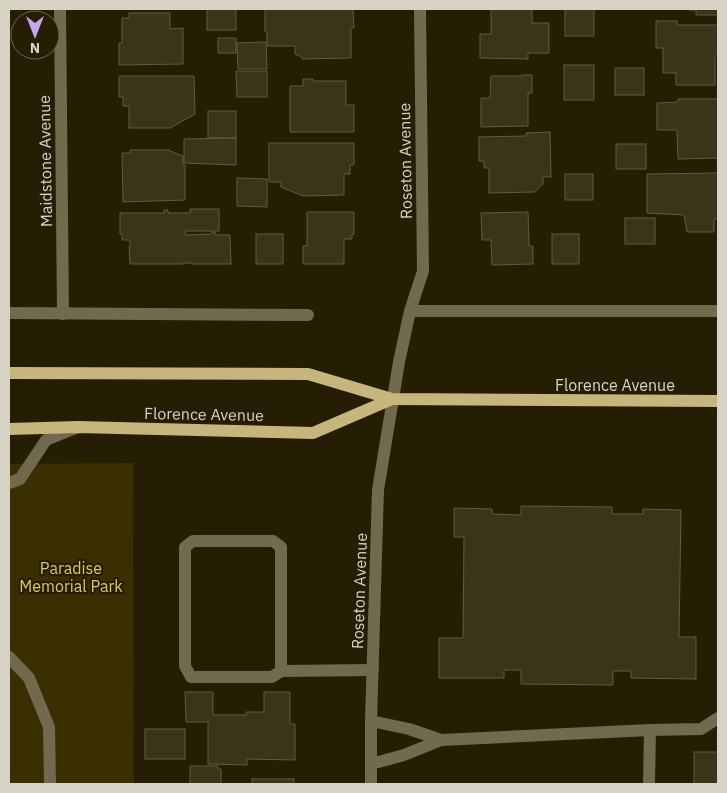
<svg xmlns="http://www.w3.org/2000/svg" width="727" height="793" font-family="'IBM Plex Sans',sans-serif">
	<rect width="100%" height="100%" fill="#251e04"/>
	<!-- green -->
	<polygon fill="#3a2f01" points="133,463 134,784 9,784 9,464"/>
	<!-- building -->
	<g fill="#3b341a" stroke="#625b40">
		<rect x="207" y="9" width="29" height="21"/>
		<polygon points="265,9 353,9 354,28 351,28 351,58 302,59 302,57 295,54 295,46 267,46 267,32 265,32"/>
		<polygon points="491,9 532,9 532,23 549,23 549,53 528,53 528,59 480,58 480,34 491,34"/>
		<rect x="565" y="9" width="29" height="27"/>
		<polygon points="689,9 718,9 718,15 696,15 696,10 689,10"/>
		<polygon points="129,13 170,13 170,29 183,28 183,64 119,65 119,43 122,43 122,18 129,18"/>
		<polygon points="656,21 677,21 677,25 718,25 718,56 715,56 715,85 676,85 676,73 663,73 663,48 656,48"/>
		<rect x="218" y="38" width="18" height="15"/>
		<polygon points="266,42 267,69 238,69 237,43"/>
		<rect x="564" y="65" width="30" height="35"/>
		<rect x="615" y="68" width="29" height="27"/>
		<polygon points="236,71 267,71 267,97 237,97"/>
		<polygon points="522,75 532,75 532,93 528,93 528,126 481,127 481,98 490,98 491,76 522,76"/>
		<polygon points="119,76 194,76 195,114 170,128 129,128 129,106 123,106 123,97 119,97"/>
		<polygon points="303,79 313,79 313,81 346,81 346,105 354,105 354,132 290,132 290,86 303,86"/>
		<polygon points="678,99 718,99 718,158 678,159 677,130 657,130 657,103 678,102"/>
		<rect x="208" y="111" width="28" height="27"/>
		<polygon points="550,132 551,177 543,177 543,184 535,192 489,193 489,168 484,168 484,161 479,161 479,137 526,136 526,133"/>
		<polygon points="236,138 236,165 184,163 184,139"/>
		<polygon points="269,143 354,143 354,165 350,165 350,174 344,174 344,195 303,196 281,187 281,182 269,182"/>
		<rect x="616" y="144" width="30" height="25"/>
		<polygon points="130,150 170,150 170,151 183,156 183,165 185,165 185,200 123,202 122,153 130,153"/>
		<polygon points="718,173 718,219 714,219 714,232 687,232 684,215 647,213 647,174"/>
		<rect x="565" y="174" width="28" height="26"/>
		<polygon points="237,178 267,179 267,207 237,206"/>
		<polygon points="190,209 219,209 219,231 185,231 185,235 212,234 212,232 215,232 215,235 230,235 231,264 191,264 191,263 183,263 183,264 130,264 129,246 130,246 130,240 122,240 122,234 120,234 120,213 164,213 164,210 168,210 168,213 190,213"/>
		<polygon points="307,212 354,212 354,234 352,234 352,239 344,239 344,264 303,264 303,246 307,246"/>
		<polygon points="528,212 529,246 533,246 533,264 492,265 491,240 482,240 481,213"/>
		<rect x="625" y="218" width="30" height="26"/>
		<rect x="256" y="234" width="27" height="30"/>
		<rect x="552" y="234" width="27" height="30"/>
		<polygon points="521,506 612,507 612,514 643,514 643,509 681,510 679,637 696,637 696,679 631,678 631,671 613,671 613,685 521,684 521,670 504,670 504,678 439,678 439,638 463,638 464,537 454,537 454,508 492,509 492,514 521,515"/>
		<polygon points="185,692 213,692 213,715 246,715 246,712 264,712 264,692 290,692 290,724 295,724 295,760 247,759 247,765 208,764 208,722 186,722"/>
		<rect x="145" y="729" width="40" height="30"/>
		<rect x="694" y="752" width="24" height="32"/>
		<polygon points="190,766 218,766 218,769 221,769 221,784 190,784"/>
		<rect x="252" y="779" width="42" height="5"/>
	</g>
	<g fill="none" stroke-linecap="round" stroke-linejoin="round">
		<!-- minor -->
		<g stroke="#716a4f" stroke-width="12">
			<polyline points="60,9 63,314"/>
			<polyline points="410,311 718,311"/>
			<polyline points="9,313 308,315"/>
			<polyline points="9,483 20,479 46,440 78,427"/>
			<polyline points="9,657 29,678 49,727 50,784"/>
			<polyline points="281,671 281,547 273,541 193,541 185,547 185,666 191,677 272,677 281,671 373,670"/>
			<polyline points="371,721 409,729 441,740"/>
			<polyline points="371,764 404,755 441,740 650,730"/>
			<polyline points="371,784 371,721 378,490 399,362 410,311 423,271 420,9"/>
			<polyline points="649,784 650,730 701,729 718,718"/>
		</g>
		<!-- major -->
		<g stroke="#c6b67d" stroke-width="12">
			<polyline points="9,373 308,374 392,399 718,401"/>
			<polyline points="9,429 78,427 313,433 392,399"/>
		</g>
	</g>
	<g text-anchor="middle" dominant-baseline="central" stroke-width="4.5" stroke-linejoin="round" paint-order="stroke">
		<!-- street labels -->
		<g font-size="16" fill="#d7d3c4" stroke="#251e04">
			<text transform="translate(45 161) rotate(-91)">Maidstone Avenue</text>
			<text transform="translate(405 161) rotate(-91)">Roseton Avenue</text>
			<text x="615" y="385">Florence Avenue</text>
			<text transform="translate(204 414) rotate(1)">Florence Avenue</text>
			<text transform="translate(359 591) rotate(-88)">Roseton Avenue</text>
		</g>
		<!-- park labels -->
		<g font-size="16" fill="#e0c664" stroke="#251e04">
			<text x="71" y="568">Paradise<tspan x="71" dy="18">Memorial Park</tspan></text>
		</g>
	</g>
	<!-- border -->
	<rect width="727" height="793" fill="none" stroke="#d7d3c4" stroke-width="20"/>
	<!-- north arrow -->
	<g transform="translate(35 35) rotate(180)"><circle r="24" fill="#251e04" stroke="#6c6651"/>
	<path d="M0-4L9 19L0 12L-9 19Z" fill="#c7a6ef"/>
	<text y="-8" font-size="14" font-weight="bold" text-anchor="middle" fill="#d7d3c4">N</text>
	</g>
</svg>
